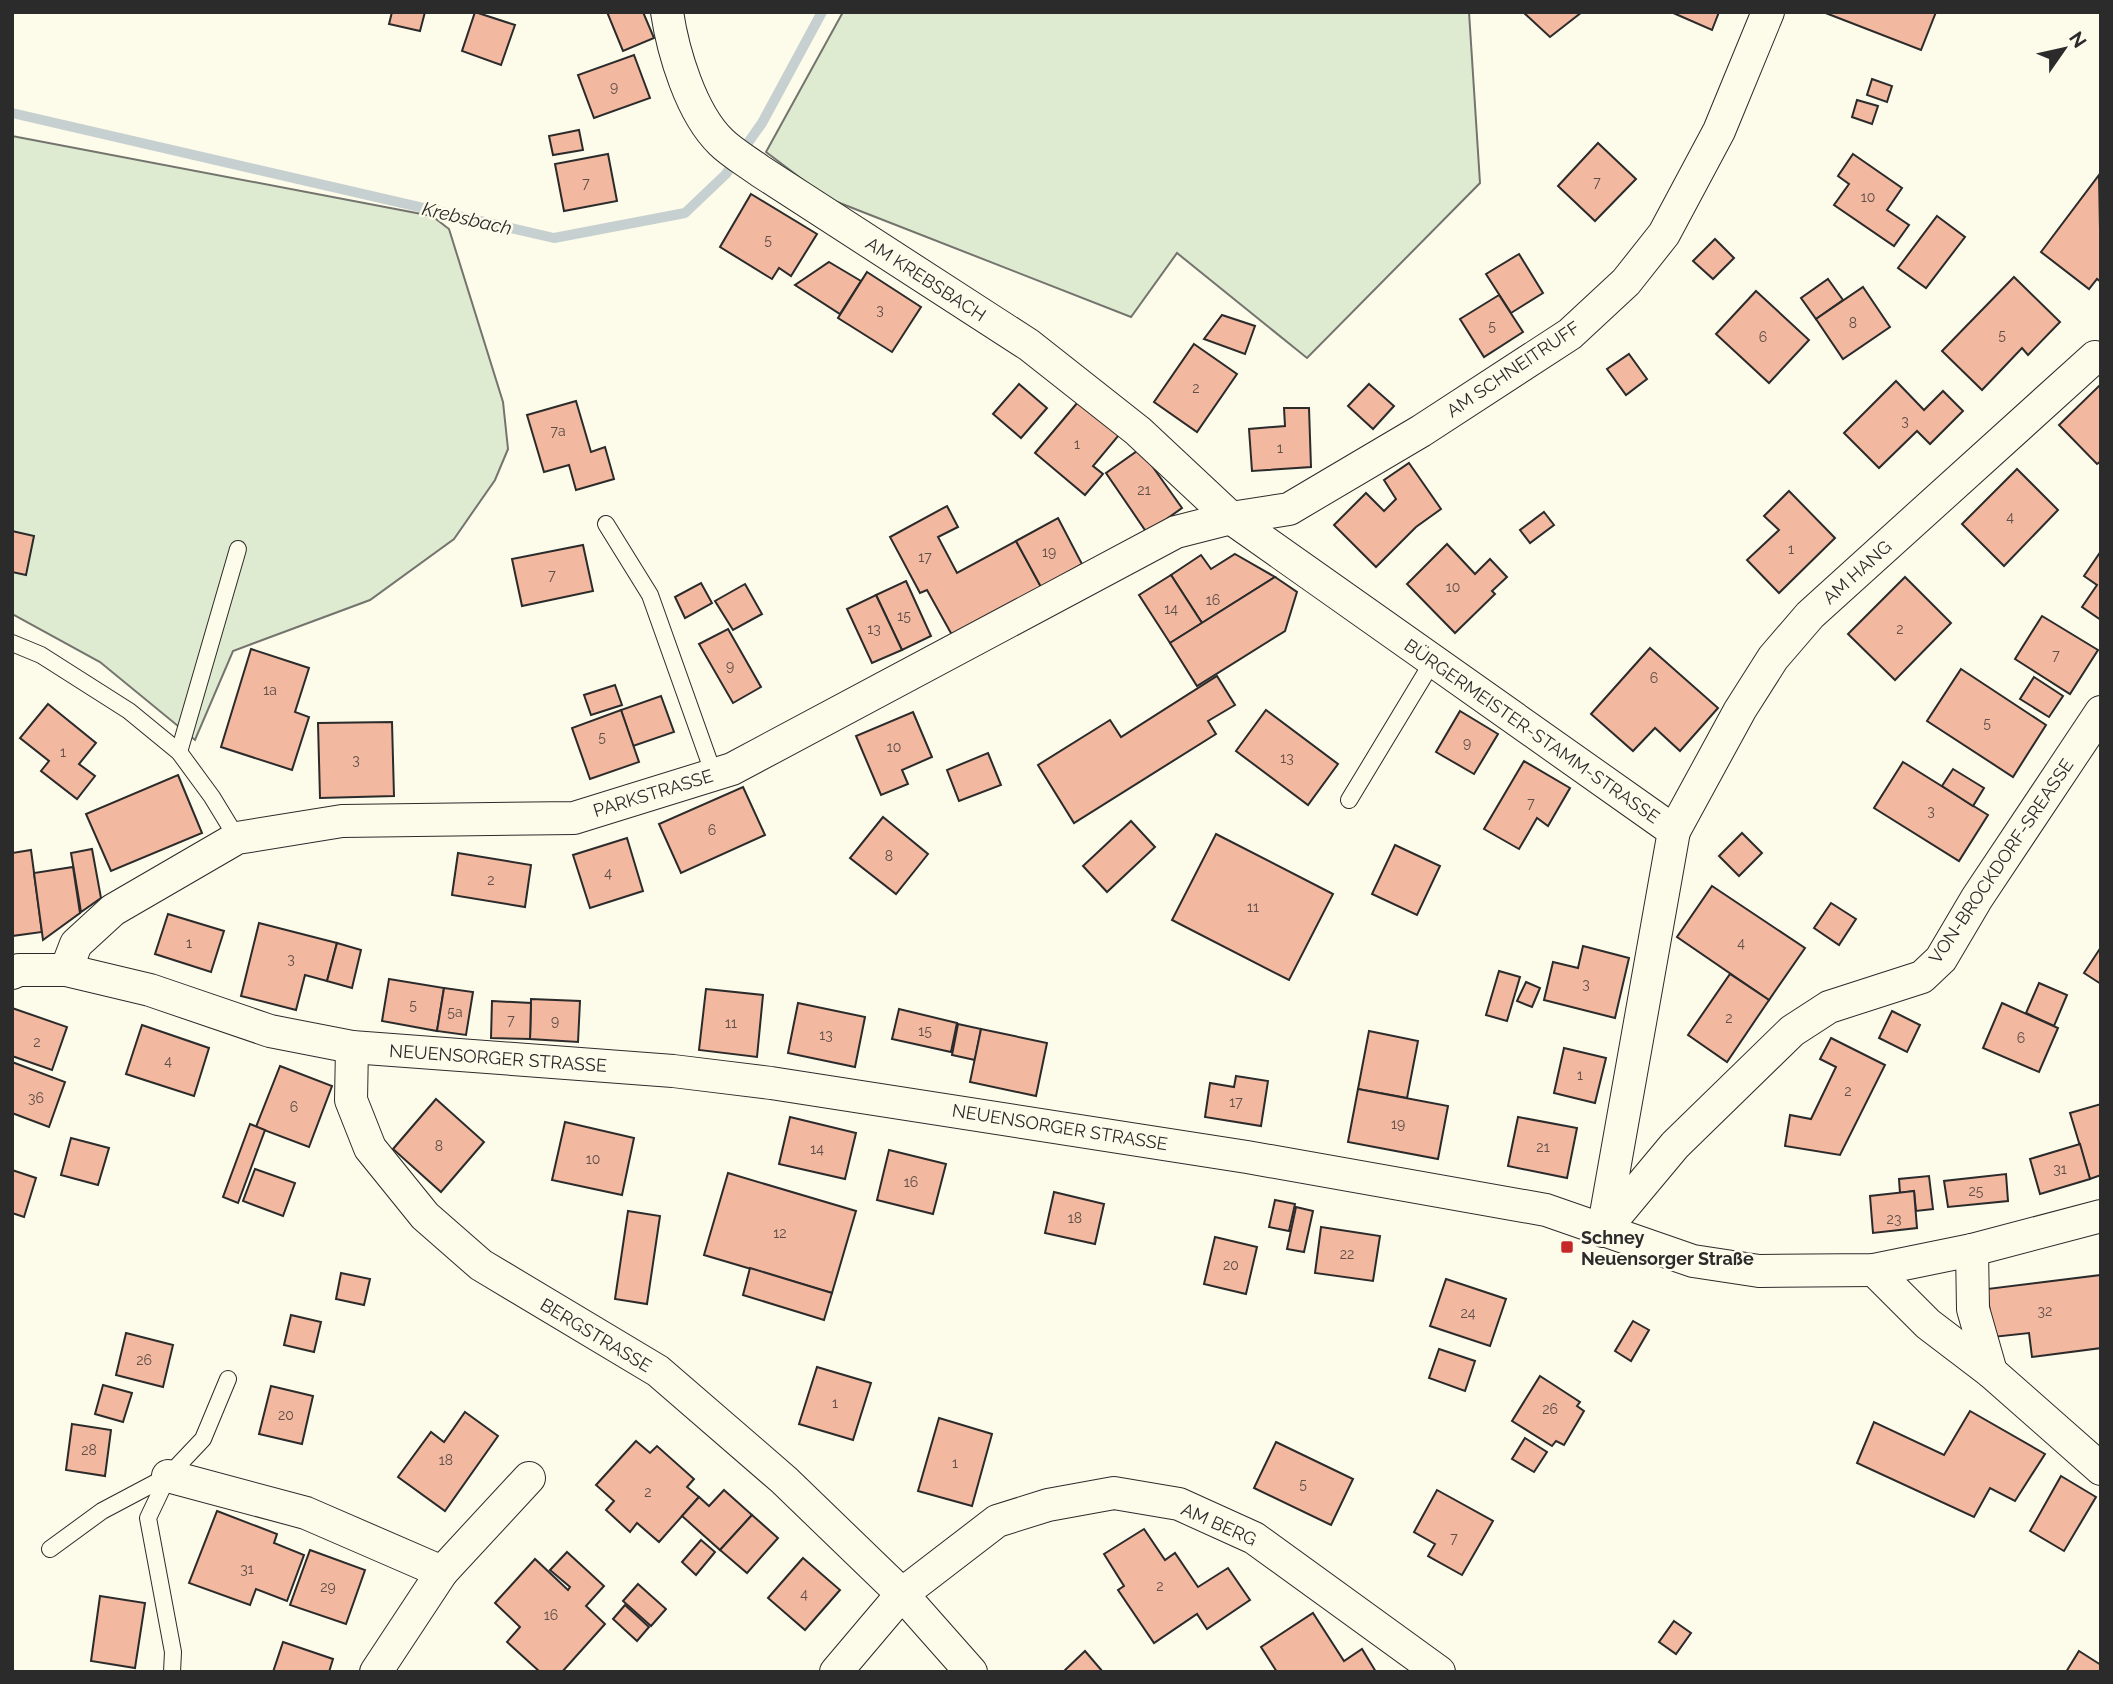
<svg xmlns="http://www.w3.org/2000/svg" width="2113" height="1684" font-family="Raleway,sans-serif">
	<rect width="100%" height="100%" fill="#fdfbea"/>
	<!-- green -->
	<g fill="#deebd1" stroke="#74746e" stroke-width="2">
		<polygon points="843,12 1469,12 1480,183 1307,358 1177,253 1131,317 827,198 766,152"/>
		<polygon points="12,136 432,216 449,229 503,402 508,449 495,480 454,539 370,600 233,651 195,740 100,662 12,614"/>
	</g>
	<g fill="none" stroke-linecap="round" stroke-linejoin="round">
		<!-- stream -->
		<polyline stroke="#c7d0d0" stroke-width="10" points="12,113 554,238 685,213 726,174 762,123 822,12"/>
	</g>
	<!-- building -->
	<g fill="#f2b8a0" stroke="#2b2b2b" stroke-width="2">
		<polygon points="392,12 425,12 420,31 389,24"/>
		<polygon points="475,12 515,25 501,65 462,51"/>
		<polygon points="607,12 643,12 654,38 623,51"/>
		<polygon points="1523,12 1582,12 1550,37"/>
		<polygon points="1671,12 1719,12 1712,30"/>
		<polygon points="1823,12 1936,12 1921,50"/>
		<polygon points="634,55 650,98 594,118 578,75"/>
		<polygon points="1872,79 1892,86 1887,102 1867,95"/>
		<polygon points="1857,100 1878,106 1872,124 1852,117"/>
		<polygon points="579,130 583,150 553,155 549,136"/>
		<polygon points="1598,143 1636,179 1595,221 1558,186"/>
		<polygon points="608,154 617,201 564,211 555,164"/>
		<polygon points="1853,154 1902,188 1887,210 1909,225 1894,246 1834,205 1849,184 1838,176"/>
		<polygon points="2099,175 2101,282 2097,279 2089,289 2041,252"/>
		<polygon points="751,194 817,234 791,276 779,268 772,279 720,247"/>
		<polygon points="1937,216 1965,237 1926,288 1898,268"/>
		<polygon points="1715,239 1734,258 1713,279 1693,261"/>
		<polygon points="1519,254 1543,293 1511,313 1486,274"/>
		<polygon points="829,262 861,281 840,314 795,285"/>
		<polygon points="867,272 921,307 892,352 838,318"/>
		<polygon points="2014,277 2060,322 2028,355 2022,348 1982,390 1942,351"/>
		<polygon points="1828,279 1843,300 1816,319 1801,298"/>
		<polygon points="1863,287 1890,327 1843,359 1816,319"/>
		<polygon points="1756,291 1809,340 1769,383 1716,334"/>
		<polygon points="1499,295 1523,332 1484,357 1460,319"/>
		<polygon points="1222,315 1255,326 1245,354 1204,339"/>
		<polygon points="1194,344 1237,374 1197,432 1154,402"/>
		<polygon points="1629,354 1647,379 1626,395 1607,369"/>
		<polygon points="1896,381 1924,410 1943,391 1963,411 1930,444 1917,431 1879,468 1844,433"/>
		<polygon points="1019,384 1047,408 1021,438 993,414"/>
		<polygon points="1369,384 1394,406 1373,429 1348,406"/>
		<polygon points="2101,384 2101,461 2097,464 2059,425"/>
		<polygon points="576,401 591,452 605,447 614,479 576,490 569,465 544,472 527,415"/>
		<polygon points="1078,402 1119,435 1093,466 1103,474 1085,495 1035,453"/>
		<polygon points="1284,408 1309,408 1311,467 1252,471 1249,429 1285,426"/>
		<polygon points="1140,449 1182,508 1147,533 1106,473"/>
		<polygon points="1409,463 1441,509 1416,527 1376,567 1334,525 1366,493 1384,511 1396,499 1384,480"/>
		<polygon points="2017,469 2058,510 2004,566 1962,524"/>
		<polygon points="1789,491 1835,538 1779,593 1747,560 1779,530 1764,516"/>
		<polygon points="947,506 958,527 938,537 957,573 1016,541 1041,587 952,635 927,590 920,593 890,537"/>
		<polygon points="1544,512 1554,525 1530,543 1520,530"/>
		<polygon points="1058,518 1082,564 1041,587 1016,541"/>
		<polygon points="12,531 34,536 26,575 12,572"/>
		<polygon points="1447,544 1475,574 1490,559 1507,577 1492,591 1495,594 1455,633 1407,584"/>
		<polygon points="583,545 593,591 522,606 512,559"/>
		<polygon points="2101,551 2101,620 2082,607 2097,585 2084,576"/>
		<polygon points="1235,554 1275,577 1202,623 1171,575 1201,555 1211,569"/>
		<polygon points="1171,575 1202,623 1170,643 1139,595"/>
		<polygon points="1275,577 1297,592 1285,631 1197,686 1170,643"/>
		<polygon points="1905,577 1951,623 1895,680 1848,634"/>
		<polygon points="906,581 931,636 902,650 876,595"/>
		<polygon points="701,583 712,603 685,618 675,597"/>
		<polygon points="745,584 762,614 733,630 715,601"/>
		<polygon points="876,595 902,650 872,663 847,609"/>
		<polygon points="2042,616 2098,650 2070,694 2015,659"/>
		<polygon points="728,629 761,687 733,703 699,644"/>
		<polygon points="1650,648 1718,708 1680,751 1655,728 1633,751 1591,714"/>
		<polygon points="251,649 309,668 295,712 309,717 292,770 221,747"/>
		<polygon points="1961,669 2046,725 2013,777 1927,721"/>
		<polygon points="1217,676 1235,705 1208,721 1216,734 1074,823 1038,765 1110,720 1121,737"/>
		<polygon points="2034,677 2063,696 2049,717 2020,699"/>
		<polygon points="615,685 622,705 591,715 584,695"/>
		<polygon points="661,696 674,732 633,746 621,710"/>
		<polygon points="48,704 96,743 79,764 95,776 77,799 41,771 49,761 20,738"/>
		<polygon points="621,710 639,762 590,779 572,728"/>
		<polygon points="1266,710 1338,764 1308,805 1236,751"/>
		<polygon points="1460,711 1498,734 1474,774 1436,752"/>
		<polygon points="913,712 932,757 902,770 908,784 881,795 856,736"/>
		<polygon points="392,722 394,796 320,798 318,723"/>
		<polygon points="988,753 1001,785 959,801 947,770"/>
		<polygon points="1524,761 1570,788 1548,826 1537,818 1519,849 1484,829"/>
		<polygon points="1903,762 1988,815 1959,861 1874,808"/>
		<polygon points="1953,769 1984,788 1973,806 1942,786"/>
		<polygon points="178,775 202,833 111,871 86,814"/>
		<polygon points="743,787 765,835 681,873 659,824"/>
		<polygon points="883,817 928,854 896,894 850,858"/>
		<polygon points="1131,821 1155,847 1107,892 1083,866"/>
		<polygon points="1742,833 1762,853 1739,876 1719,856"/>
		<polygon points="1216,834 1333,894 1289,980 1172,920"/>
		<polygon points="627,838 643,891 590,908 573,855"/>
		<polygon points="1395,845 1440,866 1417,915 1372,894"/>
		<polygon points="92,849 101,898 81,912 71,853"/>
		<polygon points="31,850 42,932 12,936 12,853"/>
		<polygon points="458,853 531,865 525,907 452,895"/>
		<polygon points="73,867 80,913 43,940 34,873"/>
		<polygon points="1712,886 1805,948 1769,1000 1677,937"/>
		<polygon points="1831,903 1856,919 1839,945 1814,928"/>
		<polygon points="168,914 224,931 211,972 155,954"/>
		<polygon points="259,923 337,943 327,981 305,975 296,1010 241,996"/>
		<polygon points="337,943 361,950 352,988 327,981"/>
		<polygon points="1583,946 1629,958 1615,1018 1544,1000 1553,962 1578,968"/>
		<polygon points="2101,947 2101,984 2084,973"/>
		<polygon points="1499,971 1520,977 1507,1021 1486,1015"/>
		<polygon points="1730,974 1769,1000 1727,1062 1688,1035"/>
		<polygon points="389,979 444,988 437,1031 382,1021"/>
		<polygon points="1526,982 1540,988 1532,1007 1517,1001"/>
		<polygon points="2039,983 2067,995 2054,1026 2026,1013"/>
		<polygon points="444,988 473,992 466,1035 437,1031"/>
		<polygon points="706,989 763,995 757,1057 699,1050"/>
		<polygon points="531,999 580,1001 578,1042 530,1039"/>
		<polygon points="492,1001 531,1003 530,1039 491,1038"/>
		<polygon points="798,1003 865,1017 855,1067 788,1053"/>
		<polygon points="2002,1003 2058,1028 2039,1072 1983,1048"/>
		<polygon points="12,1008 67,1027 52,1070 12,1056"/>
		<polygon points="899,1009 957,1023 951,1052 892,1039"/>
		<polygon points="1892,1011 1920,1025 1907,1052 1879,1038"/>
		<polygon points="958,1024 981,1029 975,1060 952,1055"/>
		<polygon points="142,1025 209,1048 194,1096 126,1074"/>
		<polygon points="981,1029 1047,1043 1036,1096 970,1082"/>
		<polygon points="1369,1031 1418,1041 1407,1098 1358,1089"/>
		<polygon points="1831,1038 1885,1065 1840,1155 1785,1146 1790,1115 1811,1119 1836,1067 1820,1059"/>
		<polygon points="1564,1048 1606,1058 1595,1103 1554,1093"/>
		<polygon points="12,1062 65,1082 49,1127 12,1113"/>
		<polygon points="280,1066 332,1086 309,1147 256,1127"/>
		<polygon points="1236,1076 1268,1081 1261,1126 1205,1117 1210,1083 1234,1087"/>
		<polygon points="1358,1089 1448,1106 1438,1159 1348,1142"/>
		<polygon points="436,1099 484,1142 441,1192 393,1149"/>
		<polygon points="2101,1104 2101,1175 2090,1179 2070,1113"/>
		<polygon points="790,1117 856,1133 845,1179 779,1164"/>
		<polygon points="1518,1117 1577,1128 1567,1178 1508,1166"/>
		<polygon points="565,1122 634,1138 622,1195 552,1180"/>
		<polygon points="250,1124 265,1130 238,1203 223,1197"/>
		<polygon points="71,1138 109,1148 98,1185 61,1175"/>
		<polygon points="2080,1144 2090,1179 2040,1194 2030,1159"/>
		<polygon points="889,1150 946,1164 933,1214 877,1200"/>
		<polygon points="255,1169 295,1183 283,1216 243,1201"/>
		<polygon points="12,1170 36,1178 24,1217 12,1213"/>
		<polygon points="728,1173 856,1211 832,1293 704,1255"/>
		<polygon points="2006,1174 2008,1201 1948,1207 1944,1181"/>
		<polygon points="1929,1176 1933,1209 1916,1211 1914,1191 1900,1193 1899,1179"/>
		<polygon points="1914,1191 1917,1228 1873,1233 1870,1196"/>
		<polygon points="1054,1192 1104,1204 1095,1244 1045,1233"/>
		<polygon points="1275,1200 1295,1204 1289,1231 1269,1227"/>
		<polygon points="1296,1207 1313,1211 1304,1252 1287,1249"/>
		<polygon points="628,1211 660,1216 647,1304 615,1299"/>
		<polygon points="1321,1227 1380,1236 1373,1281 1315,1273"/>
		<polygon points="1215,1237 1257,1247 1246,1294 1204,1284"/>
		<polygon points="750,1268 832,1293 824,1320 743,1295"/>
		<polygon points="341,1273 370,1279 364,1305 336,1299"/>
		<polygon points="2101,1275 2101,1348 2032,1357 2029,1333 1993,1337 1987,1289"/>
		<polygon points="1446,1279 1506,1299 1490,1346 1430,1326"/>
		<polygon points="291,1315 321,1322 314,1352 284,1345"/>
		<polygon points="1633,1321 1649,1330 1631,1361 1615,1351"/>
		<polygon points="126,1333 173,1345 163,1387 116,1375"/>
		<polygon points="1439,1349 1475,1361 1465,1391 1429,1378"/>
		<polygon points="817,1367 871,1383 853,1440 799,1424"/>
		<polygon points="1540,1376 1580,1402 1577,1406 1584,1411 1564,1445 1556,1441 1552,1446 1512,1421"/>
		<polygon points="103,1385 132,1393 123,1422 95,1414"/>
		<polygon points="271,1386 313,1396 302,1444 259,1434"/>
		<polygon points="1970,1411 2045,1454 2015,1501 1990,1488 1974,1517 1857,1463 1874,1422 1944,1455"/>
		<polygon points="465,1412 498,1436 445,1511 398,1477 431,1432 444,1442"/>
		<polygon points="939,1418 992,1434 972,1506 918,1491"/>
		<polygon points="72,1424 111,1430 105,1476 66,1470"/>
		<polygon points="1525,1438 1547,1452 1534,1472 1512,1459"/>
		<polygon points="636,1441 650,1453 657,1446 694,1479 687,1487 699,1497 659,1542 637,1523 630,1532 606,1510 614,1501 596,1485"/>
		<polygon points="1276,1442 1353,1479 1331,1525 1254,1488"/>
		<polygon points="2061,1476 2096,1497 2064,1551 2030,1531"/>
		<polygon points="724,1490 752,1515 720,1550 682,1516 699,1497 709,1506"/>
		<polygon points="1437,1490 1493,1521 1462,1575 1428,1556 1435,1544 1414,1532"/>
		<polygon points="217,1511 277,1534 274,1543 304,1555 287,1601 256,1589 250,1605 189,1583"/>
		<polygon points="752,1515 778,1538 747,1573 720,1550"/>
		<polygon points="1144,1529 1165,1560 1175,1553 1198,1587 1228,1568 1250,1600 1207,1629 1197,1614 1154,1643 1118,1590 1124,1586 1104,1554"/>
		<polygon points="701,1540 715,1552 696,1575 682,1562"/>
		<polygon points="310,1550 365,1570 346,1624 290,1605"/>
		<polygon points="567,1552 604,1586 586,1606 605,1624 562,1672 540,1672 507,1642 520,1627 495,1603 535,1559 568,1590 570,1587 550,1570"/>
		<polygon points="803,1558 840,1590 805,1630 768,1598"/>
		<polygon points="638,1584 666,1609 651,1626 623,1601"/>
		<polygon points="100,1596 145,1603 135,1668 91,1661"/>
		<polygon points="625,1605 649,1627 637,1641 613,1619"/>
		<polygon points="1313,1613 1344,1661 1362,1649 1376,1672 1277,1672 1261,1647"/>
		<polygon points="1674,1621 1691,1633 1676,1654 1659,1642"/>
		<polygon points="283,1642 333,1659 329,1672 273,1672"/>
		<polygon points="1085,1651 1103,1672 1063,1672"/>
		<polygon points="2079,1651 2101,1665 2101,1672 2066,1672"/>
	</g>
	<g fill="none" stroke-linecap="round" stroke-linejoin="round">
		<defs>
			<g id="service">
				<polyline points="606,524 650,595 714,775"/>
				<polyline points="12,643 41,655 129,711 179,752 212,797 237,838"/>
				<polyline points="179,752 238,549"/>
				<polyline points="1349,800 1433,661"/>
				<polyline points="168,1476 148,1518 173,1652 172,1672"/>
				<polyline points="50,1549 102,1511 168,1476 203,1439 228,1379"/>
			</g>
			<g id="minor">
				<path d="M 667,12 C 673,52 691,113 721,142 C 732,153 748,162 760,171 L 1029,345 L 1138,431 L 1231,518 L 1674,831 L 1603,1231"/>
				<polyline points="1674,831 1740,710 1773,658 1810,615 2095,357"/>
				<polyline points="66,970 76,944 113,910 237,838 342,821 574,818 732,769 1176,532 1231,518 1289,509 1421,431 1570,334 1626,282 1664,234 1719,131 1768,12"/>
				<polyline points="12,973 19,970 66,970 150,990 270,1031 352,1047 673,1071 771,1083 1247,1157 1546,1210 1693,1261 1759,1271 1874,1270 1972,1250 2101,1216"/>
				<polyline points="352,1047 351,1100 370,1148 425,1216 481,1265 658,1371 784,1480 902,1594 971,1672"/>
				<polyline points="1604,1230 1675,1145 1792,1031 1829,1007 1922,977 1941,959 1977,898 2101,712"/>
				<polyline points="1972,1250 1973,1309 1991,1372"/>
				<polyline points="1874,1270 1928,1324 1991,1372 2101,1469"/>
				<polyline points="168,1476 306,1513 442,1572"/>
				<polyline points="376,1672 442,1572 529,1478"/>
				<polyline points="836,1672 902,1594 997,1521 1048,1505 1114,1493 1179,1504 1254,1538 1439,1672"/>
			</g>
		</defs>
		<!-- service casing -->
		<use href="#service" stroke="#2b2b2b" stroke-width="18"/>
		<!-- minor casing -->
		<use href="#minor" stroke="#2b2b2b" stroke-width="34"/>
		<!-- service -->
		<use href="#service" stroke="#fdfbea" stroke-width="16"/>
		<!-- minor -->
		<use href="#minor" stroke="#fdfbea" stroke-width="32"/>
	</g>
	<!-- markers -->
	<rect fill="#c62828" stroke="#fdfbea" stroke-width="2.5" x="1560" y="1240" width="14" height="14" rx="3.5"/>
	<g text-anchor="middle" dominant-baseline="central" stroke-width="5" stroke-linejoin="round" paint-order="stroke">
		<!-- number labels -->
		<g font-size="14" fill="#5d4e48">
			<text x="614" y="87">9</text>
			<text x="1597" y="182">7</text>
			<text x="586" y="183">7</text>
			<text x="1868" y="197">10</text>
			<text x="768" y="240">5</text>
			<text x="880" y="310">3</text>
			<text x="1853" y="323">8</text>
			<text x="1492" y="326">5</text>
			<text x="2002" y="335">5</text>
			<text x="1763" y="337">6</text>
			<text x="1196" y="388">2</text>
			<text x="1905" y="421">3</text>
			<text x="558" y="431">7a</text>
			<text x="1077" y="444">1</text>
			<text x="1280" y="448">1</text>
			<text x="1144" y="490">21</text>
			<text x="2010" y="517">4</text>
			<text x="1791" y="549">1</text>
			<text x="1049" y="552">19</text>
			<text x="925" y="557">17</text>
			<text x="552" y="575">7</text>
			<text x="1453" y="587">10</text>
			<text x="1213" y="600">16</text>
			<text x="1171" y="609">14</text>
			<text x="904" y="616">15</text>
			<text x="874" y="629">13</text>
			<text x="1900" y="629">2</text>
			<text x="2056" y="655">7</text>
			<text x="730" y="666">9</text>
			<text x="1654" y="678">6</text>
			<text x="270" y="690">1a</text>
			<text x="1987" y="723">5</text>
			<text x="602" y="737">5</text>
			<text x="1467" y="743">9</text>
			<text x="894" y="747">10</text>
			<text x="63" y="752">1</text>
			<text x="1287" y="758">13</text>
			<text x="356" y="760">3</text>
			<text x="1531" y="803">7</text>
			<text x="1931" y="811">3</text>
			<text x="712" y="830">6</text>
			<text x="889" y="856">8</text>
			<text x="608" y="873">4</text>
			<text x="491" y="880">2</text>
			<text x="1253" y="907">11</text>
			<text x="189" y="943">1</text>
			<text x="1741" y="943">4</text>
			<text x="291" y="959">3</text>
			<text x="1586" y="984">3</text>
			<text x="413" y="1005">5</text>
			<text x="455" y="1012">5a</text>
			<text x="1729" y="1018">2</text>
			<text x="511" y="1020">7</text>
			<text x="555" y="1021">9</text>
			<text x="731" y="1023">11</text>
			<text x="925" y="1031">15</text>
			<text x="826" y="1035">13</text>
			<text x="2021" y="1038">6</text>
			<text x="37" y="1042">2</text>
			<text x="168" y="1061">4</text>
			<text x="1580" y="1075">1</text>
			<text x="1848" y="1091">2</text>
			<text x="36" y="1098">36</text>
			<text x="1236" y="1102">17</text>
			<text x="294" y="1107">6</text>
			<text x="1398" y="1124">19</text>
			<text x="439" y="1146">8</text>
			<text x="1543" y="1147">21</text>
			<text x="817" y="1149">14</text>
			<text x="593" y="1159">10</text>
			<text x="2060" y="1169">31</text>
			<text x="911" y="1182">16</text>
			<text x="1976" y="1191">25</text>
			<text x="1075" y="1218">18</text>
			<text x="1894" y="1219">23</text>
			<text x="780" y="1233">12</text>
			<text x="1347" y="1254">22</text>
			<text x="1231" y="1265">20</text>
			<text x="2045" y="1311">32</text>
			<text x="1468" y="1313">24</text>
			<text x="144" y="1360">26</text>
			<text x="835" y="1403">1</text>
			<text x="1550" y="1409">26</text>
			<text x="286" y="1415">20</text>
			<text x="89" y="1450">28</text>
			<text x="446" y="1460">18</text>
			<text x="955" y="1463">1</text>
			<text x="1303" y="1484">5</text>
			<text x="648" y="1492">2</text>
			<text x="1454" y="1538">7</text>
			<text x="247" y="1569">31</text>
			<text x="1160" y="1586">2</text>
			<text x="328" y="1587">29</text>
			<text x="804" y="1594">4</text>
			<text x="551" y="1615">16</text>
		</g>
		<!-- street labels -->
		<g font-size="18" fill="#2b2b2b" stroke="#fdfbea">
			<text transform="translate(926 279) rotate(33)">AM KREBSBACH</text>
			<text transform="translate(1513 369) rotate(-34)">AM SCHNEITRUFF</text>
			<text transform="translate(1857 572) rotate(-42)">AM HANG</text>
			<text transform="translate(1532 731) rotate(35)">BÜRGERMEISTER-STAMM-STRASSE</text>
			<text transform="translate(653 793) rotate(-17)">PARKSTRASSE</text>
			<text transform="translate(2001 861) rotate(-56)">VON-BROCKDORF-SREASSE</text>
			<text transform="translate(498 1058) rotate(4)">NEUENSORGER STRASSE</text>
			<text transform="translate(1060 1127) rotate(9)">NEUENSORGER STRASSE</text>
			<text transform="translate(596 1335) rotate(31)">BERGSTRASSE</text>
			<text transform="translate(1219 1524) rotate(24)">AM BERG</text>
		</g>
		<!-- poi labels -->
		<g font-size="18" font-weight="bold" fill="#2b2b2b" stroke="#fdfbea" text-anchor="start">
			<text x="1581" y="1237">Schney<tspan x="1581" dy="21">Neuensorger Straße</tspan></text>
		</g>
		<!-- water labels -->
		<g font-size="19" font-style="italic" fill="#2b2b2b" stroke="#fdfbea">
			<text transform="translate(467 218) rotate(13)">Krebsbach</text>
		</g>
	</g>
	<!-- border -->
	<rect width="2113" height="1684" fill="none" stroke="#2b2b2b" stroke-width="28"/>
	<!-- north arrow -->
	<g transform="translate(2064 49) rotate(56)" stroke="#fdfbea" stroke-width="5" paint-order="stroke">
	<path d="M0-5L12 26L0 18L-12 26Z" fill="#2b2b2b"/>
	<text y="-10" font-size="19" font-weight="bold" text-anchor="middle" fill="#2b2b2b">N</text>
	</g>
</svg>
